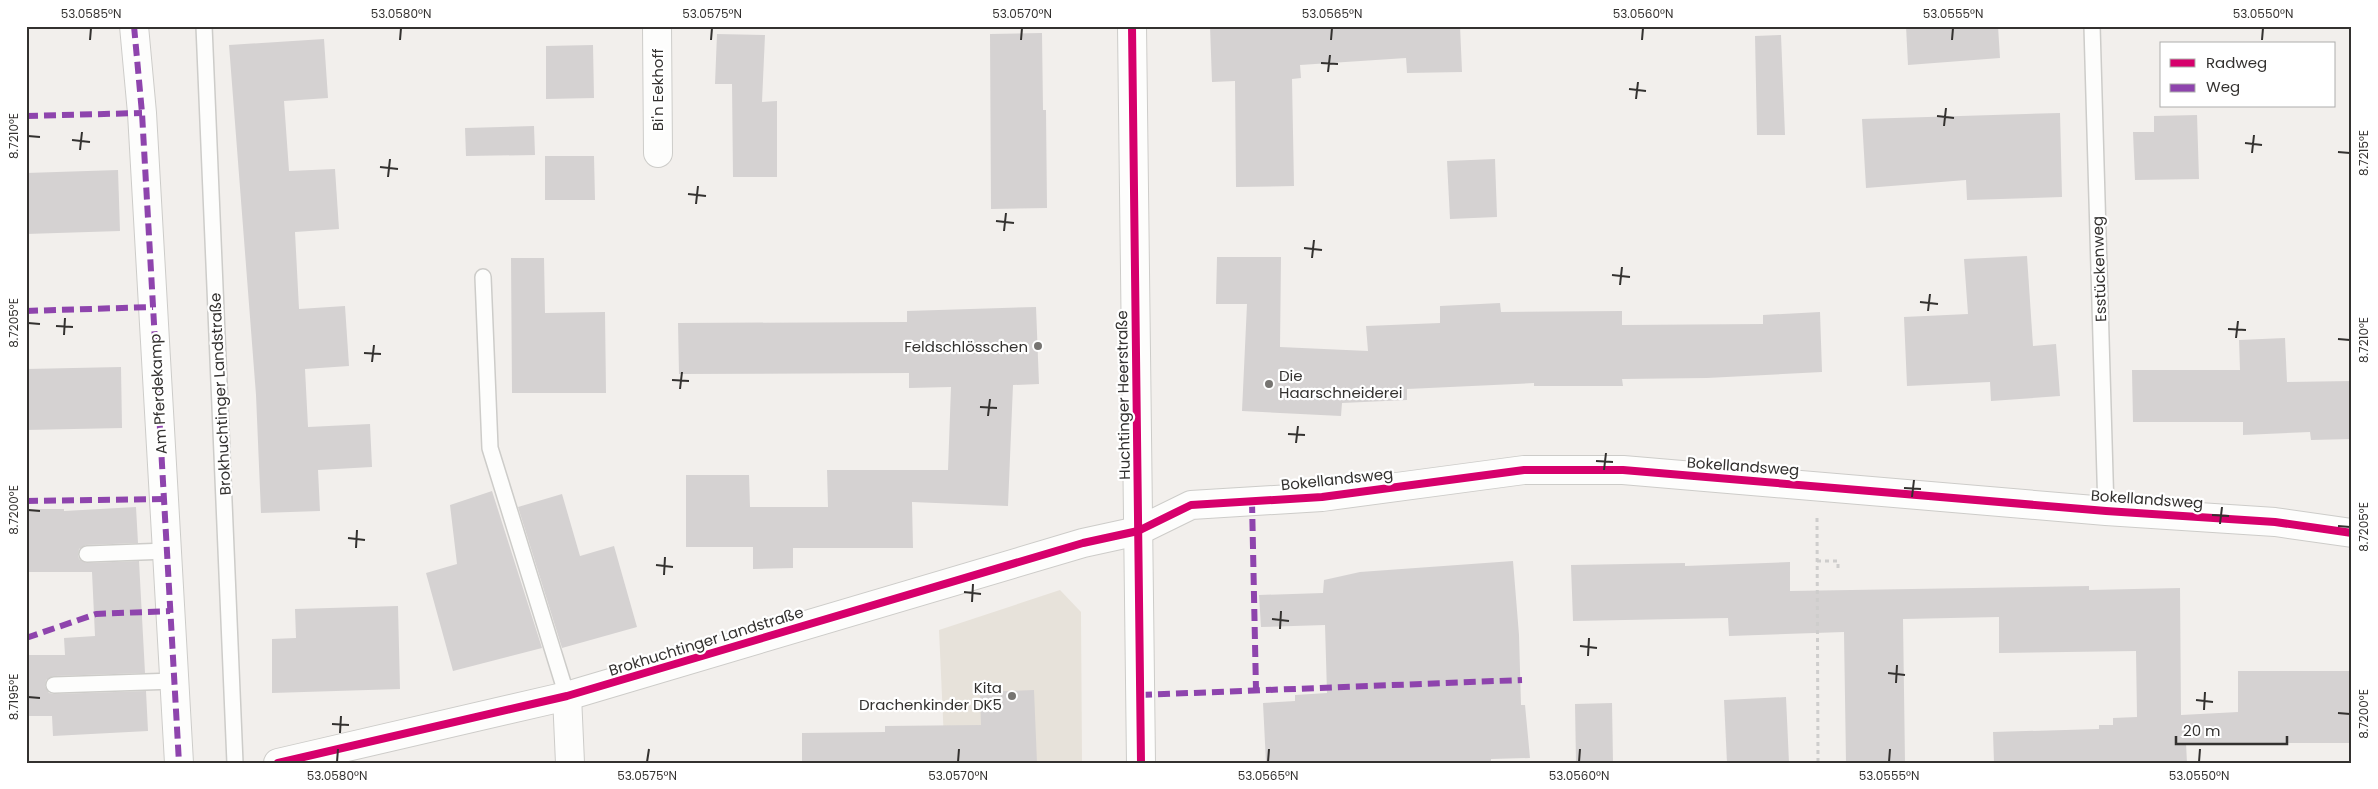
<svg xmlns="http://www.w3.org/2000/svg" width="2378" height="789" font-family="Poppins,sans-serif">
	<rect width="100%" height="100%" fill="#f2efec"/>
	<!-- built -->
	<polygon fill="#e7e2da" points="1060,590 1081,612 1082,763 945,763 939,630"/>
	<!-- building -->
	<g fill="#d5d2d2">
		<polygon points="1210,26 1460,26 1462,72 1407,73 1406,58 1300,65 1301,78 1292,79 1294,186 1236,187 1235,81 1212,82"/>
		<polygon points="1906,26 1998,26 2000,58 1908,65"/>
		<polygon points="1042,33 1043,110 1046,110 1047,208 991,209 990,34"/>
		<polygon points="717,34 765,35 762,102 777,101 777,177 733,177 732,84 715,84"/>
		<polygon points="1781,35 1785,135 1757,135 1755,36"/>
		<polygon points="324,39 328,98 284,101 289,171 335,169 339,229 295,232 299,309 345,306 349,366 305,369 308,427 370,424 372,467 318,470 320,511 261,513 256,395 229,45"/>
		<polygon points="593,45 594,98 546,99 546,46"/>
		<polygon points="2060,113 2062,197 1967,200 1966,180 1866,188 1862,119"/>
		<polygon points="2197,115 2199,179 2135,180 2133,132 2154,132 2154,116"/>
		<polygon points="534,126 535,155 466,156 465,128"/>
		<polygon points="545,156 594,156 595,200 545,200"/>
		<polygon points="1495,159 1497,217 1450,219 1447,161"/>
		<polygon points="118,170 120,231 26,234 26,173"/>
		<polygon points="2027,256 2033,346 2056,344 2060,396 1991,401 1990,382 1907,386 1904,317 1968,314 1964,259"/>
		<polygon points="1217,257 1281,257 1280,347 1368,351 1366,326 1440,323 1440,306 1500,303 1501,312 1622,311 1622,325 1763,324 1763,315 1820,312 1822,372 1707,378 1622,379 1623,386 1534,386 1534,383 1407,389 1407,400 1342,403 1341,416 1242,411 1247,304 1216,304"/>
		<polygon points="511,258 544,258 545,313 605,312 606,393 512,393"/>
		<polygon points="1036,307 1039,384 1013,385 1008,506 912,502 913,548 793,548 793,568 753,569 753,547 686,547 686,475 749,475 750,507 828,507 827,470 948,470 951,387 909,388 909,373 679,374 678,323 907,322 907,311"/>
		<polygon points="2285,338 2287,382 2352,381 2352,439 2311,440 2310,432 2243,435 2243,422 2133,422 2132,370 2240,370 2239,340"/>
		<polygon points="121,367 122,428 26,430 26,369"/>
		<polygon points="492,491 542,648 453,671 426,573 457,564 450,505"/>
		<polygon points="562,494 580,556 614,546 637,627 562,648 518,507"/>
		<polygon points="136,507 138,543 86,545 79,549 78,555 79,559 87,563 139,561 145,673 54,676 46,680 45,686 49,693 54,694 146,691 148,731 53,736 52,716 26,716 26,655 65,655 64,638 95,636 92,572 26,572 26,509 64,509 64,511"/>
		<polygon points="1513,561 1519,635 1521,705 1525,705 1530,758 1491,759 1491,763 1266,763 1263,703 1295,701 1295,695 1327,693 1325,625 1261,627 1259,595 1323,593 1324,580 1360,572"/>
		<polygon points="1790,562 1790,591 2089,586 2089,590 2180,588 2181,715 2238,712 2238,671 2352,671 2352,743 2186,743 2187,763 1994,763 1993,732 2099,729 2099,725 2113,725 2113,718 2137,717 2136,651 1999,653 1999,617 1903,619 1905,763 1846,763 1844,632 1729,636 1728,618 1573,621 1571,565 1685,563 1685,566"/>
		<polygon points="398,606 400,689 272,693 272,639 296,638 295,609"/>
		<polygon points="1034,690 1037,763 802,763 802,733 885,732 885,726 981,725 980,692"/>
		<polygon points="1786,697 1789,763 1727,763 1724,700"/>
		<polygon points="1612,703 1613,763 1576,763 1575,704"/>
	</g>
	<g fill="none" stroke-linecap="round" stroke-linejoin="round">
		<defs>
			<g id="lane">
				<polyline points="204,26 235,763"/>
				<polyline points="2092,26 2106,511"/>
				<polyline points="483,277 490,448 567,696"/>
				<polyline points="87,554 167,551"/>
				<polyline points="54,685 175,681"/>
			</g>
			<g id="street">
				<polyline points="134,26 142,113 179,763"/>
				<polyline points="657,26 658,153"/>
				<polyline points="567,696 570,763"/>
				<polyline points="278,763 567,696 1083,543 1138,531 1191,505 1322,497 1524,470 1623,470 2106,511 2275,522 2352,533"/>
			</g>
			<polyline id="secondary" points="1132,26 1141,763"/>
		</defs>
		<!-- lane casing -->
		<use href="#lane" stroke="#cdccc9" stroke-width="18"/>
		<!-- street casing -->
		<use href="#street" stroke="#cdccc9" stroke-width="30"/>
		<!-- secondary casing -->
		<use href="#secondary" stroke="#cdccc9" stroke-width="30"/>
		<!-- path -->
		<g stroke="#cecdcc" stroke-width="3" stroke-dasharray="4 4" stroke-linecap="butt">
			<polyline points="1817,518 1818,763"/>
			<polyline points="1817,561 1838,561 1838,570"/>
		</g>
		<!-- lane -->
		<use href="#lane" stroke="#fdfdfc" stroke-width="15"/>
		<!-- street -->
		<use href="#street" stroke="#fdfdfc" stroke-width="28"/>
		<!-- secondary -->
		<use href="#secondary" stroke="#fdfdfc" stroke-width="28"/>
		<!-- quiet -->
		<g stroke="#8e44ad" stroke-width="6" stroke-dasharray="12 6" stroke-linecap="butt">
			<polyline points="134,26 142,113 179,763"/>
			<polyline points="26,116 142,113"/>
			<polyline points="26,311 153,307"/>
			<polyline points="26,501 164,499"/>
			<polyline points="1252,501 1256,690"/>
			<polyline points="26,638 96,614 170,611"/>
			<polyline points="1140,695 1522,680"/>
		</g>
		<defs>
			<g id="cycleway">
				<polyline points="1132,26 1141,763"/>
				<polyline points="278,763 567,696 1083,543 1138,531 1191,505 1322,497 1524,470 1623,470 2106,511 2275,522 2352,533"/>
			</g>
		</defs>
		<!-- cycleway casing -->
		<use href="#cycleway" stroke="#fff" stroke-width="11"/>
		<!-- cycleway -->
		<use href="#cycleway" stroke="#d6006c" stroke-width="8"/>
	</g>
	<!-- ticks -->
	<path fill="none" stroke="#33312f" stroke-width="2" d="M 90,40 L 91,28M 400,40 L 401,28M 711,40 L 712,28M 1021,40 L 1022,28M 1331,40 L 1332,28M 1642,40 L 1643,28M 1952,40 L 1953,28M 2262,40 L 2263,28M 1321,63 L 1338,64M 1328,72 L 1330,55M 1629,89 L 1646,91M 1636,99 L 1638,82M 1937,116 L 1954,118M 1944,126 L 1946,108M 28,136 L 40,137M 72,140 L 90,142M 2245,143 L 2262,145M 80,150 L 82,132M 2338,152 L 2350,153M 2252,153 L 2254,135M 380,167 L 398,169M 388,177 L 390,159M 688,194 L 706,196M 696,204 L 698,186M 996,221 L 1014,223M 1004,231 L 1006,213M 1304,248 L 1322,250M 1312,258 L 1314,240M 1612,275 L 1630,277M 1620,285 L 1622,267M 1920,302 L 1938,304M 1928,311 L 1930,294M 28,323 L 40,324M 56,326 L 73,327M 2228,329 L 2246,330M 64,335 L 65,318M 2236,338 L 2238,321M 2338,339 L 2350,340M 364,353 L 381,354M 372,362 L 374,345M 672,380 L 689,381M 680,389 L 682,372M 980,407 L 997,408M 988,416 L 990,399M 1288,434 L 1305,435M 1296,443 L 1298,426M 1596,461 L 1613,462M 1604,470 L 1606,453M 1904,488 L 1921,489M 1912,497 L 1914,480M 28,510 L 40,511M 2212,515 L 2229,516M 2220,524 L 2222,507M 2338,526 L 2350,527M 348,538 L 365,540M 356,548 L 357,530M 656,565 L 673,567M 664,575 L 665,557M 964,592 L 981,594M 972,602 L 973,584M 1272,619 L 1289,621M 1280,629 L 1281,611M 1580,646 L 1597,648M 1588,656 L 1589,638M 1888,673 L 1905,675M 1896,683 L 1897,665M 28,697 L 40,698M 2196,700 L 2213,702M 2204,710 L 2205,692M 2338,713 L 2350,714M 332,724 L 349,725M 340,733 L 341,716M 337,762 L 338,749M 647,762 L 649,749M 958,762 L 959,749M 1268,762 L 1269,749M 1579,762 L 1580,749M 1889,762 L 1890,749M 2199,762 L 2200,749"/>
	<!-- markers -->
	<g fill="#767471" stroke="#fff" stroke-width="2">
		<circle cx="1038" cy="346" r="5"/>
		<circle cx="1269" cy="384" r="5"/>
		<circle cx="1012" cy="696" r="5"/>
	</g>
	<g text-anchor="middle" dominant-baseline="central" stroke-width="4.5" stroke-linejoin="round" paint-order="stroke">
		<!-- street labels -->
		<g font-size="15" fill="#33312f" stroke="#fff">
			<text transform="translate(657 90) rotate(-90)">Bi'n Eekhoff</text>
			<text transform="translate(2099 269) rotate(-92)">Esstückenweg</text>
			<text transform="translate(158 394) rotate(-93)">Am Pferdekamp</text>
			<text transform="translate(220 394) rotate(-93)">Brokhuchtinger Landstraße</text>
			<text transform="translate(1123 395) rotate(-91)">Huchtinger Heerstraße</text>
			<text transform="translate(1743 466) rotate(4)">Bokellandsweg</text>
			<text transform="translate(1337 479) rotate(-6)">Bokellandsweg</text>
			<text transform="translate(2147 499) rotate(4)">Bokellandsweg</text>
			<text transform="translate(706 641) rotate(-17)">Brokhuchtinger Landstraße</text>
		</g>
		<!-- poi labels -->
		<g font-size="15" fill="#33312f" stroke="#fff" text-anchor="end">
			<text x="1028" y="346">Feldschlösschen</text>
			<text x="1279" y="375" text-anchor="start">Die<tspan x="1279" dy="17">Haarschneiderei</tspan></text>
			<text x="1002" y="687">Kita<tspan x="1002" dy="17">Drachenkinder DK5</tspan></text>
		</g>
	</g>
	<!-- border -->
	<rect width="2378" height="789" fill="none" stroke="#ffffff" stroke-width="55"/>
	<!-- legend -->
	<rect x="2160" y="42" width="175" height="65" fill="#ffffff" stroke="#adadac"/>
	<rect x="2170" y="59" width="25" height="8" fill="#d6006c" stroke="#adadac"/>
	<text x="2206" y="68" font-size="15" fill="#33312f">Radweg</text>
	<rect x="2170" y="84" width="25" height="8" fill="#8e44ad" stroke="#adadac"/>
	<text x="2206" y="92" font-size="15" fill="#33312f">Weg</text>
	<!-- scale -->
	<path d="M2176 736v8h111v-8" fill="none" stroke="#33312f" stroke-width="2.5"/>
	<text x="2183" y="736" font-size="15" fill="#33312f" stroke="#ffffff" stroke-width="4" paint-order="stroke">20 m</text>
	<rect x="28" y="28" width="2322" height="734" fill="none" stroke="#33312f" stroke-width="2"/>
	<g font-size="12" text-anchor="middle" fill="#33312f">
		<text x="91" y="18">53.0585°N</text>
		<text x="401" y="18">53.0580°N</text>
		<text x="712" y="18">53.0575°N</text>
		<text x="1022" y="18">53.0570°N</text>
		<text x="1332" y="18">53.0565°N</text>
		<text x="1643" y="18">53.0560°N</text>
		<text x="1953" y="18">53.0555°N</text>
		<text x="2263" y="18">53.0550°N</text>
		<text transform="translate(14 136) rotate(-90)" y="4">8.7210°E</text>
		<text transform="translate(2364 153) rotate(-90)" y="4">8.7215°E</text>
		<text transform="translate(14 323) rotate(-90)" y="4">8.7205°E</text>
		<text transform="translate(2364 340) rotate(-90)" y="4">8.7210°E</text>
		<text transform="translate(14 510) rotate(-90)" y="4">8.7200°E</text>
		<text transform="translate(2364 527) rotate(-90)" y="4">8.7205°E</text>
		<text transform="translate(14 697) rotate(-90)" y="4">8.7195°E</text>
		<text transform="translate(2364 714) rotate(-90)" y="4">8.7200°E</text>
		<text x="337" y="780">53.0580°N</text>
		<text x="647" y="780">53.0575°N</text>
		<text x="958" y="780">53.0570°N</text>
		<text x="1268" y="780">53.0565°N</text>
		<text x="1579" y="780">53.0560°N</text>
		<text x="1889" y="780">53.0555°N</text>
		<text x="2199" y="780">53.0550°N</text>
	</g>
</svg>
